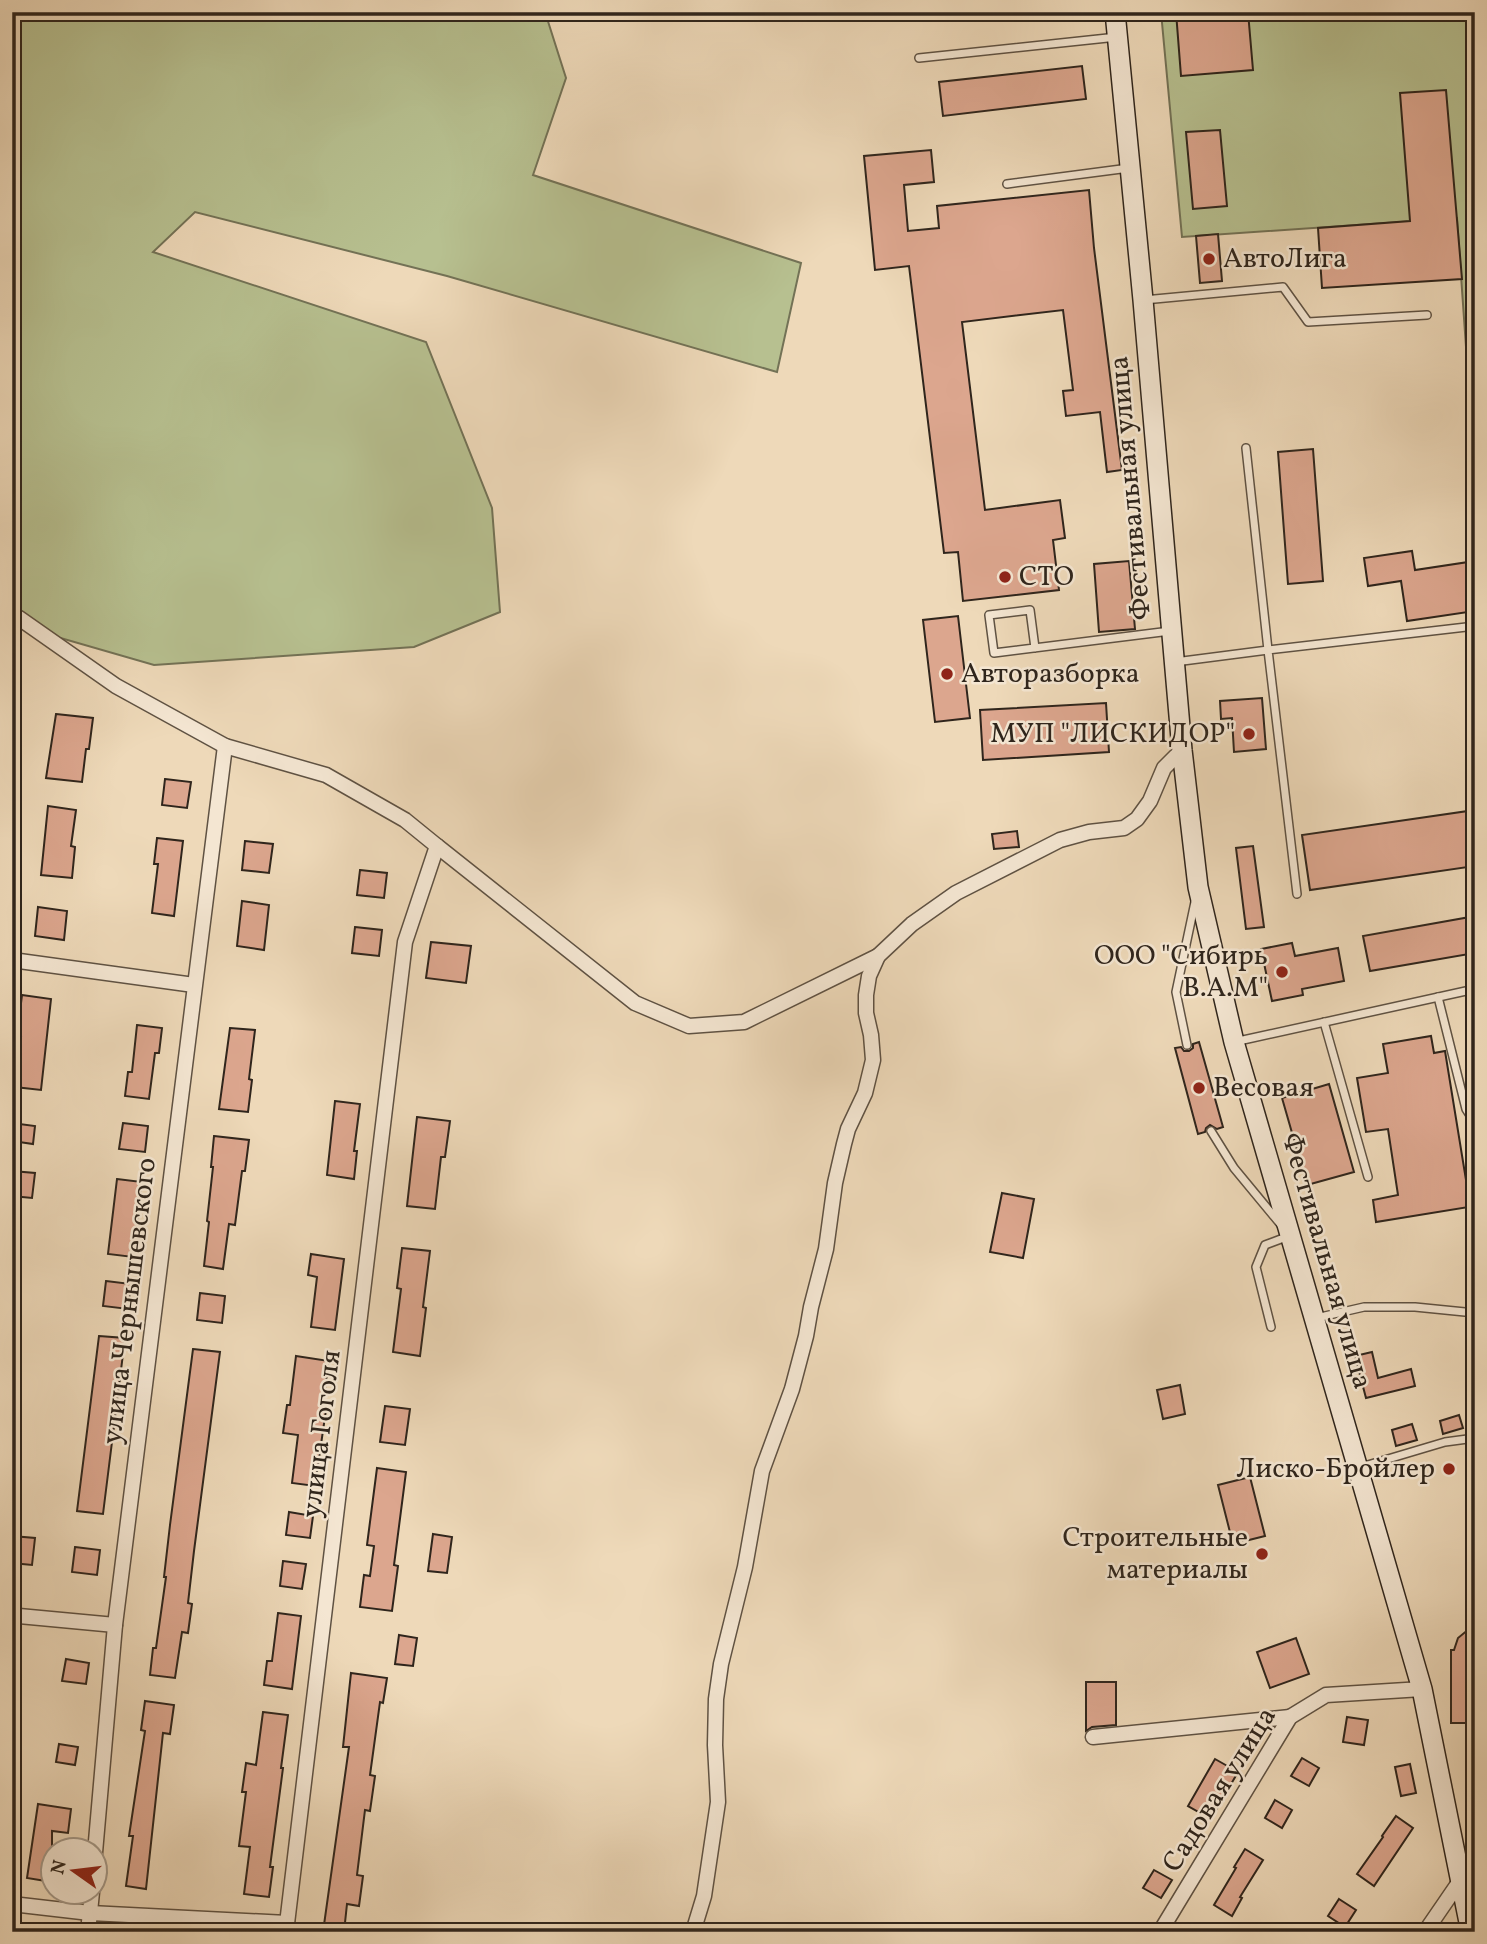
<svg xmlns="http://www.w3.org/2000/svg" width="1487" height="1944" font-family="Vollkorn,serif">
	<rect width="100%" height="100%" fill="#eed9b9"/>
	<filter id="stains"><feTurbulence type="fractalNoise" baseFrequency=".00286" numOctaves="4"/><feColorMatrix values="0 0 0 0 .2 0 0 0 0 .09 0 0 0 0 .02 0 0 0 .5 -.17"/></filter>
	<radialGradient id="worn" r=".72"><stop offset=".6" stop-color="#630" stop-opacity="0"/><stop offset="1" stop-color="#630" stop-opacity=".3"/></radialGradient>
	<!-- green -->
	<g fill="#b7c090" stroke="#737256" stroke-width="2">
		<polygon points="12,12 545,12 566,78 533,175 801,263 777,372 447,276 195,212 153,252 426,342 492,508 500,612 414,647 154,665 12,624"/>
		<polygon points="1161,12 1475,12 1475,346 1466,347 1457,218 1182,237"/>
	</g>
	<!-- building -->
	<g fill="#dca68e" stroke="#2f251c" stroke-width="2">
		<polygon points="1176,12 1248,12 1253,70 1181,76"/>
		<polygon points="1082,66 1086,99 943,116 939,82"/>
		<polygon points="1446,90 1462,279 1322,288 1318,228 1410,221 1400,93"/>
		<polygon points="1220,130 1227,206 1193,209 1186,132"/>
		<polygon points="931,150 934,182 904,185 908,231 939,228 937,206 1089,190 1094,248 1122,470 1107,472 1100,412 1066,416 1063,391 1073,390 1063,310 962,322 985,510 1060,500 1065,538 1053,540 1059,590 963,601 958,552 944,553 909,266 875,270 864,156"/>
		<polygon points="1218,234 1222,281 1200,283 1196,236"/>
		<polygon points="1313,449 1323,581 1288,584 1278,452"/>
		<polygon points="1412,551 1415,570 1475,561 1475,611 1407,621 1401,581 1368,586 1364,558"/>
		<polygon points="1129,561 1135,629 1099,632 1094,564"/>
		<polygon points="958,616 970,718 935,722 923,620"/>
		<polygon points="1262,698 1266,749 1234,752 1232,718 1221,719 1220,701"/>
		<polygon points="1106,703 1109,752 983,760 980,710"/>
		<polygon points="56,714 93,718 89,749 86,749 82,782 46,778"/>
		<polygon points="165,779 191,782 187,808 162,805"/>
		<polygon points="48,806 76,810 71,846 75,847 72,878 41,875"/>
		<polygon points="1475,810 1475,866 1310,890 1302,835"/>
		<polygon points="1017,831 1019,847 994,849 992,834"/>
		<polygon points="157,838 183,841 174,916 152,913 158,864 154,864"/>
		<polygon points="245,841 273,844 269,873 242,870"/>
		<polygon points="1253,846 1264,927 1246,929 1236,848"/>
		<polygon points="360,870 387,873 384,898 357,895"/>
		<polygon points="242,901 269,905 264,950 237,946"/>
		<polygon points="38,907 67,911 64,940 35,936"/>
		<polygon points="1470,917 1475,953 1370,971 1363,936"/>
		<polygon points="355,927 382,930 379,956 352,953"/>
		<polygon points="431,942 471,946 466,983 426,978"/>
		<polygon points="1292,943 1295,956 1338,948 1344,981 1302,989 1303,995 1272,1001 1261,949"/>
		<polygon points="22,995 51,999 41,1090 15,1087 21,1037 17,1036"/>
		<polygon points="137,1025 162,1028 159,1053 155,1053 149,1099 125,1096 128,1072 132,1072"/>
		<polygon points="230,1028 255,1030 249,1079 252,1080 248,1112 219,1109"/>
		<polygon points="1431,1036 1434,1053 1445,1051 1466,1180 1475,1179 1475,1206 1376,1222 1373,1200 1398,1195 1388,1129 1366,1132 1357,1078 1388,1073 1383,1044"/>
		<polygon points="1199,1042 1223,1127 1217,1129 1210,1125 1206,1128 1205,1132 1198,1134 1175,1048 1181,1047 1184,1051 1189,1051 1193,1048 1193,1044"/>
		<polygon points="1329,1084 1354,1172 1307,1185 1282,1098"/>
		<polygon points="335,1101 360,1104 354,1151 357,1151 354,1179 327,1175"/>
		<polygon points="417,1117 450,1121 445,1157 441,1157 435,1209 407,1206"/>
		<polygon points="12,1123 35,1126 33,1144 12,1141"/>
		<polygon points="123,1123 148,1126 145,1152 119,1149"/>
		<polygon points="214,1136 249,1140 245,1171 242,1171 235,1225 229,1224 223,1269 204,1266 209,1222 207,1221 213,1167 211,1167"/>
		<polygon points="12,1171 35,1173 32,1198 12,1196"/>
		<polygon points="117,1179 142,1182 133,1257 108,1254"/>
		<polygon points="1002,1193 1034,1199 1023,1258 990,1252"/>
		<polygon points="402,1248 430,1251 423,1307 426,1308 420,1356 393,1352 401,1289 397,1288"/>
		<polygon points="311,1254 344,1259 335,1330 311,1327 317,1277 308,1275"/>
		<polygon points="106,1281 131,1284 128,1309 103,1306"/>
		<polygon points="200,1293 225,1296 222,1323 197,1320"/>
		<polygon points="99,1336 125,1338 103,1514 77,1511"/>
		<polygon points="193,1349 220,1352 194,1551 188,1603 192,1604 188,1633 182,1632 175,1678 150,1675 153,1648 156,1648 166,1577 164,1577 170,1525"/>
		<polygon points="1372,1352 1378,1378 1411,1369 1415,1386 1366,1398 1355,1356"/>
		<polygon points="296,1356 329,1361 322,1409 326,1410 315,1486 292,1483 298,1435 283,1433 287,1405 290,1405"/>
		<polygon points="1180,1385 1185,1414 1163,1419 1157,1390"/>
		<polygon points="385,1406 410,1409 405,1445 380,1442"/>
		<polygon points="1459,1415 1463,1428 1443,1434 1440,1421"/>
		<polygon points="1412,1424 1417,1440 1396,1446 1392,1430"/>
		<polygon points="377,1468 406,1472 394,1565 398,1566 392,1611 360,1607 364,1575 370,1576 374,1546 367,1545"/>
		<polygon points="1250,1477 1265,1536 1233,1544 1218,1485"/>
		<polygon points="289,1512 313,1516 310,1538 286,1535"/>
		<polygon points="433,1534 452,1537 447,1573 428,1571"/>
		<polygon points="12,1536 35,1538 32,1565 12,1563"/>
		<polygon points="75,1547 100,1550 97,1575 72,1572"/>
		<polygon points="283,1561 306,1564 302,1589 280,1586"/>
		<polygon points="278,1613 301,1616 292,1689 264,1685 267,1661 272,1661"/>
		<polygon points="1475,1624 1475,1723 1451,1723 1451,1650 1454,1650 1458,1638"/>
		<polygon points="399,1635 417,1638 413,1666 395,1664"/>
		<polygon points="1296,1638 1309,1674 1270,1688 1257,1652"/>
		<polygon points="66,1659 89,1663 86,1684 62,1681"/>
		<polygon points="351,1673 387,1678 383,1703 380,1702 370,1775 375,1776 370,1811 365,1810 357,1875 363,1876 359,1906 347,1904 344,1932 323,1932 349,1747 343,1747"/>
		<polygon points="1086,1682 1116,1682 1116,1725 1092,1727 1086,1731"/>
		<polygon points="145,1701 174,1705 170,1734 163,1733 146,1889 126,1886 133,1836 129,1836 145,1731 141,1730"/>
		<polygon points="263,1712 288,1715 281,1768 283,1768 270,1867 273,1867 269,1897 244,1894 250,1847 239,1846 246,1792 242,1792 246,1763 256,1765"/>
		<polygon points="1347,1717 1368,1720 1364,1745 1343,1742"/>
		<polygon points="59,1744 78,1747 75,1765 56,1762"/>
		<polygon points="1302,1758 1319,1768 1309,1786 1291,1776"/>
		<polygon points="1215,1759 1238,1772 1211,1819 1188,1806"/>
		<polygon points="1410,1764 1416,1793 1401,1796 1395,1767"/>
		<polygon points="1275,1800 1292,1810 1282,1828 1265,1818"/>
		<polygon points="38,1804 71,1809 68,1833 52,1831 52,1882 27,1878"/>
		<polygon points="1396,1816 1413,1828 1374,1886 1357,1874 1383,1837 1382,1836"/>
		<polygon points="1245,1849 1263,1860 1240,1897 1242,1898 1232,1916 1214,1905 1236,1868 1234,1867"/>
		<polygon points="1154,1870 1172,1880 1161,1898 1143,1888"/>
		<polygon points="1339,1899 1356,1910 1345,1927 1328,1916"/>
	</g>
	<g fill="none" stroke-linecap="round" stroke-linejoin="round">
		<defs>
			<g id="lane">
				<polyline points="919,58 1117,37"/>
				<polyline points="1007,184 1129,168"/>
				<polyline points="1144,300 1283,287 1308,322 1427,315"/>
				<polyline points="1035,648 1030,610 989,615 994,653 1170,631"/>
				<polyline points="1175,662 1268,650 1246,448"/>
				<polyline points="1297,894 1268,650 1475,626"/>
				<polyline points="1438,997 1466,1109 1475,1123"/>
				<polyline points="1324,1022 1368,1177"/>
				<polyline points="1234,1042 1475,989"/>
				<polyline points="1187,1045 1176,992 1195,902"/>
				<polyline points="1211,1131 1234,1168 1282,1226"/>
				<polyline points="1316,1318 1364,1307 1415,1307 1475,1313"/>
				<polyline points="1271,1327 1256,1267 1265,1245 1289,1236"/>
				<polyline points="1361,1467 1445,1442 1475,1438"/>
			</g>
			<g id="street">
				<polyline points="12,617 19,618 116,686 225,746 326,775 405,820 437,846 405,942 286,1932"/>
				<polyline points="437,846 635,1003 689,1026 744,1022 878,956"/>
				<polyline points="12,960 194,985"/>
				<polyline points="19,1616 115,1625"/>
				<polyline points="1093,1737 1290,1717"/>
				<polyline points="94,1864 115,1625 225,746"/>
				<polyline points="12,1904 90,1913 287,1923"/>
				<polyline points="88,1932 92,1892"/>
				<polyline points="693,1932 704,1896 718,1802 715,1745 716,1699 721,1664 745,1567 762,1471 792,1389 806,1336 811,1307 826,1249 835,1183 844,1144 848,1129 865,1093 873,1060 871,1035 866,1013 866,995 869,976 878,956 912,924 956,893 1060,840 1089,832 1124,828 1137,819 1150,801 1164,768 1182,750"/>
				<polyline points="1160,1932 1290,1717 1326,1695 1422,1689"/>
				<polyline points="1425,1932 1460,1881"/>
			</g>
			<polyline id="secondary" points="1115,12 1143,300 1182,750 1198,887 1234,1042 1422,1689 1471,1932"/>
		</defs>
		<!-- lane casing -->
		<use href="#lane" stroke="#5f5243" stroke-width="10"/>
		<!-- street casing -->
		<use href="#street" stroke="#5f5243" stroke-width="17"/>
		<!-- secondary casing -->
		<use href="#secondary" stroke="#2f251c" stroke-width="22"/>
		<!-- lane -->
		<use href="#lane" stroke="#f4e6d2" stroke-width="7"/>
		<!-- street -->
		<use href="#street" stroke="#f4e6d2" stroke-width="14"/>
		<!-- secondary -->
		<use href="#secondary" stroke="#f4e6d2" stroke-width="19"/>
	</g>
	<!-- markers -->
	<g fill="#8f2418" stroke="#f4e6d2" stroke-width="2.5">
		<circle cx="1209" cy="259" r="7"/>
		<circle cx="1005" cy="577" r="7"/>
		<circle cx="947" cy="674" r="7"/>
		<circle cx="1249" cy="734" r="7"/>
		<circle cx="1282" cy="972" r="7"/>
		<circle cx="1199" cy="1088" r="7"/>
		<circle cx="1449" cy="1469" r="7"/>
		<circle cx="1262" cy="1554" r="7"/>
	</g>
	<g text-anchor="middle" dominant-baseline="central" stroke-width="5" stroke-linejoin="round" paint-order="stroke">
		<!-- poi labels -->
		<g font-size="28" fill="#2f251c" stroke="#f4e6d2" text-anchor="start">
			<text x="1223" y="259">АвтоЛига</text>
			<text x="1019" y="577">СТО</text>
			<text x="961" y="674">Авторазборка</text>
			<text x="1235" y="734" text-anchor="end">МУП "ЛИСКИДОР"</text>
			<text x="1268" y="956" text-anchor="end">ООО "Сибирь<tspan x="1268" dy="32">В.А.М"</tspan></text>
			<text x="1213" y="1088">Весовая</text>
			<text x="1435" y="1469" text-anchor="end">Лиско-Бройлер</text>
			<text x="1248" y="1538" text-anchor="end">Строительные<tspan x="1248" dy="32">материалы</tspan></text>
		</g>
		<!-- street labels -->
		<g font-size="28" fill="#2f251c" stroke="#f4e6d2">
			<text transform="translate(1131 488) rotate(-95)">Фестивальная улица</text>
			<text transform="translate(1326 1261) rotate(74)">Фестивальная улица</text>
			<text transform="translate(130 1301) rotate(-83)">улица Чернышевского</text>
			<text transform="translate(322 1434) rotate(-83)">улица Гоголя</text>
			<text transform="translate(1220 1790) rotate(-58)">Садовая улица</text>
		</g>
	</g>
	<!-- margin -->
	<rect width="1487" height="1944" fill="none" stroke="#eed9b9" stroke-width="42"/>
	<rect x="14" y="14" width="1459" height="1916" fill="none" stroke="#2f251c" stroke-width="3.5"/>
	<rect x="21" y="21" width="1445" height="1902" fill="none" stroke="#2f251c" stroke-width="2"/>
	<!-- north arrow -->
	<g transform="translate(74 1871) rotate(284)"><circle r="33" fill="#f4e6d2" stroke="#a59989" stroke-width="2"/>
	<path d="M0-5L12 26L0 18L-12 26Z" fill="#8f2418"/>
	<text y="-10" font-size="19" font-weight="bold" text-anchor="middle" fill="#2f251c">N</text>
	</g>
	<rect width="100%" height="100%" filter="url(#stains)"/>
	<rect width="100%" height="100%" fill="url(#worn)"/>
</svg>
